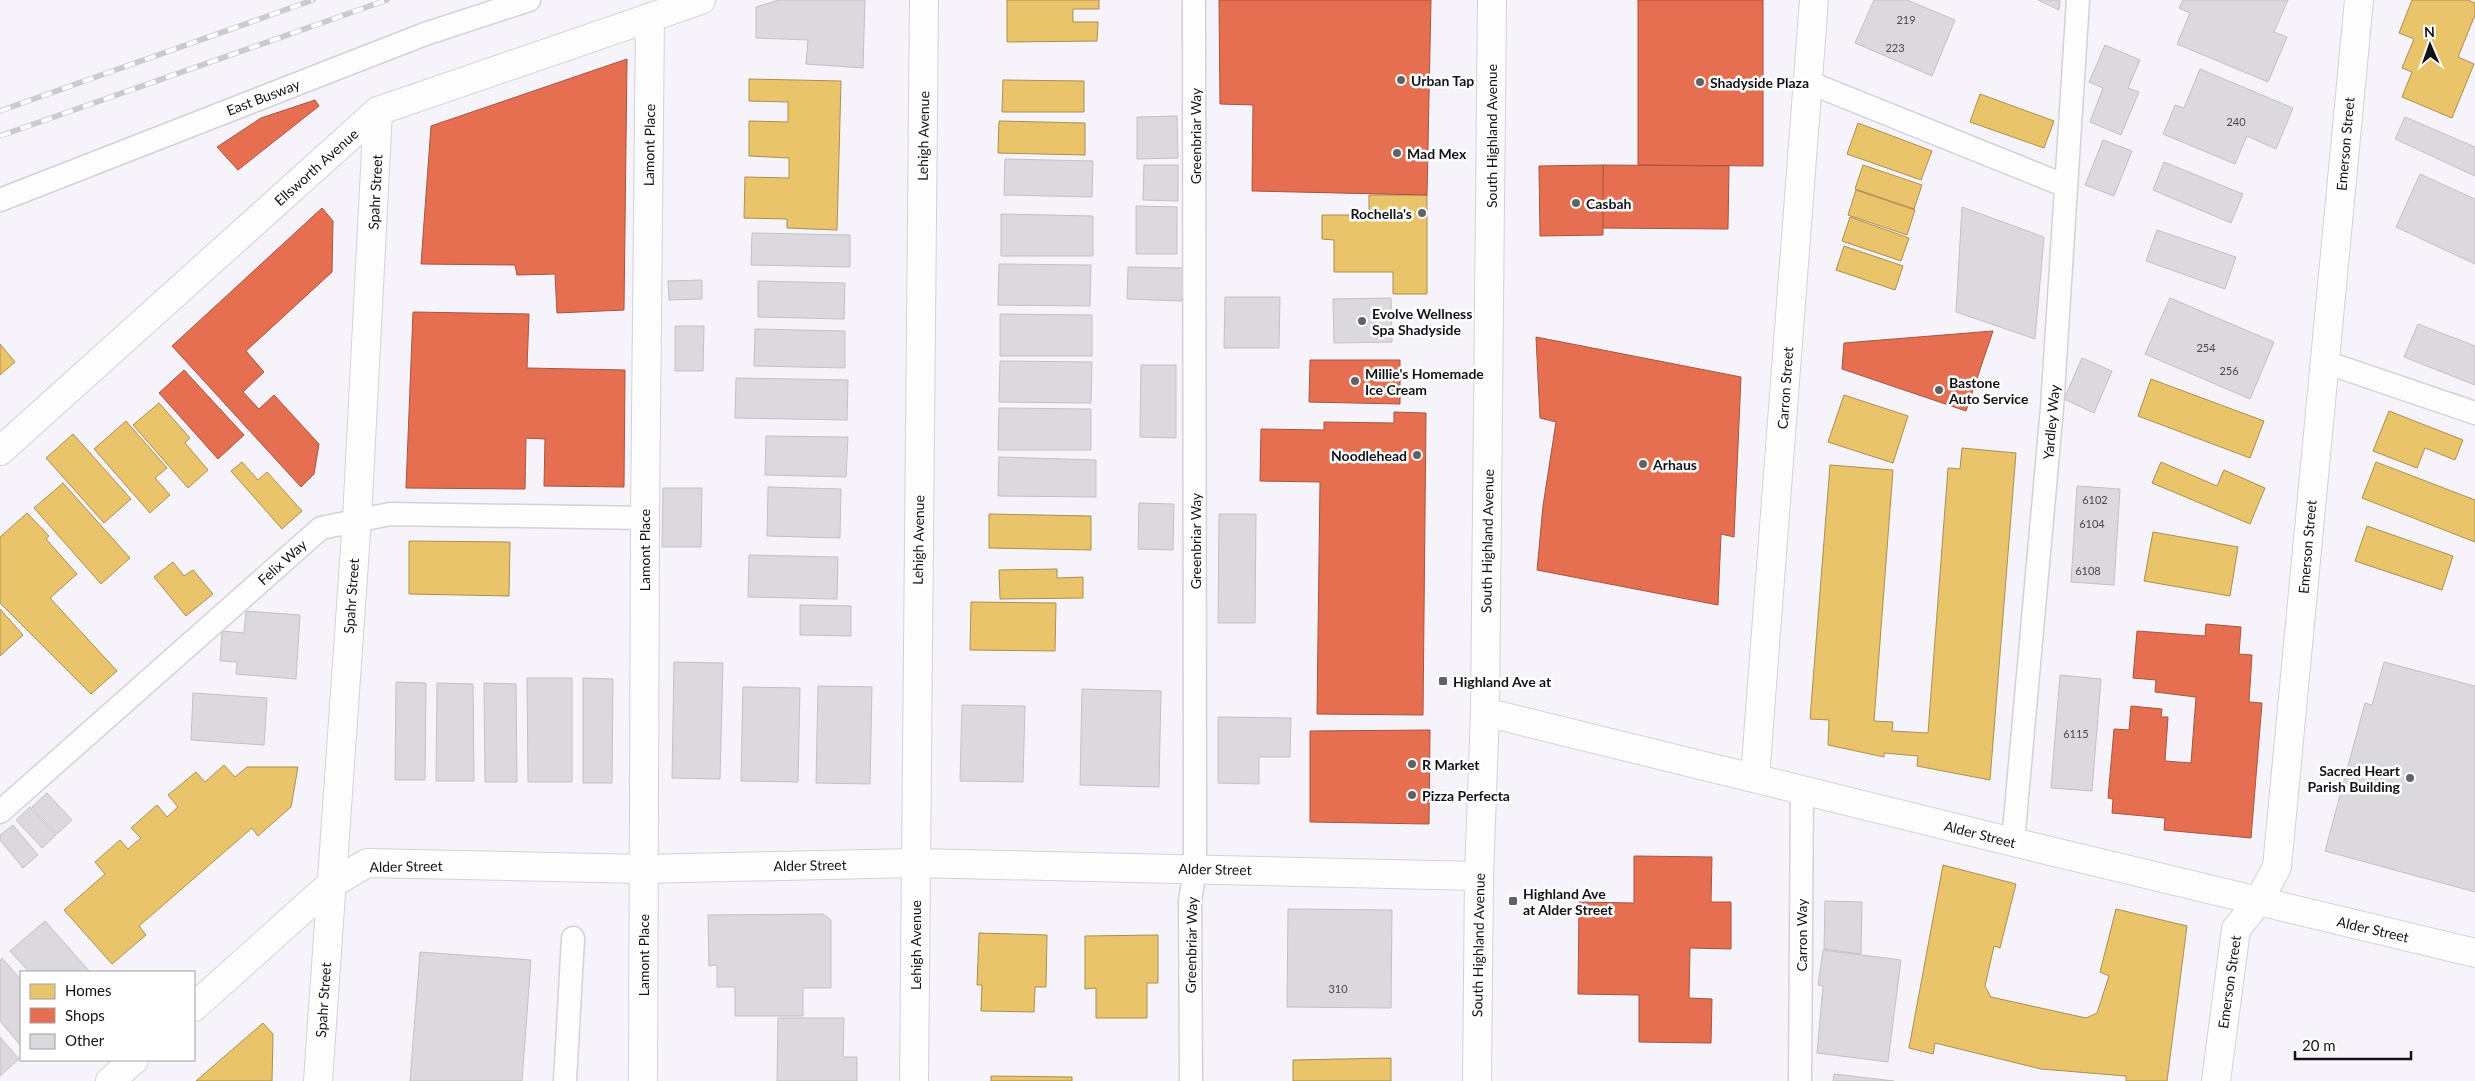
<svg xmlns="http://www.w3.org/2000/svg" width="2475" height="1081" font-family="Lato,sans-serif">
	<rect width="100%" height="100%" fill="#f6f4fa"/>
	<!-- homes -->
	<g fill="#e9c46a" stroke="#a98f51">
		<polygon points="1007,0 1099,0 1099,9 1073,9 1073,22 1098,22 1097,41 1007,42"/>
		<polygon points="2412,0 2468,0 2475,3 2475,15 2458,57 2474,64 2452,118 2402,97 2412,72 2402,68 2414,39 2399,33"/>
		<polygon points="749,79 841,81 837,230 787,228 787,219 744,218 745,177 789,178 789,158 749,156 749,121 788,122 788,102 749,101"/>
		<polygon points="1003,80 1084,81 1084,112 1002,112"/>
		<polygon points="1980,94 2054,121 2044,148 1970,122"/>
		<polygon points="999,121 1085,123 1085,155 998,153"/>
		<polygon points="1858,123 1932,151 1921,180 1847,154"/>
		<polygon points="1863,165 1922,185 1914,209 1855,189"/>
		<polygon points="1856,190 1915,210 1907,235 1848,215"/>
		<polygon points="1369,195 1427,195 1427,294 1393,294 1393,272 1334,272 1334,240 1322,239 1322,215 1369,215"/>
		<polygon points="1850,217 1909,238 1901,261 1842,241"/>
		<polygon points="1844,246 1903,266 1895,290 1836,270"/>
		<polygon points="0,344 15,362 0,375"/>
		<polygon points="2151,379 2264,421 2250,458 2138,416"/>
		<polygon points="1844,395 1908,416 1893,463 1828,442"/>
		<polygon points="159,403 190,438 185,443 208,470 188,488 133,425"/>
		<polygon points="2389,411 2463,440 2455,460 2425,448 2417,468 2373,451"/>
		<polygon points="126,421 167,468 155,478 170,495 150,513 94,449"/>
		<polygon points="73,434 131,499 104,523 46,458"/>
		<polygon points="1962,448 2016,453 1990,780 1917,766 1918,756 1884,753 1884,757 1828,745 1829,720 1810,719 1830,465 1893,470 1874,721 1893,722 1892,731 1928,733 1948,468 1960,469"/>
		<polygon points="242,462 258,480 267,472 302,511 282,529 231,471"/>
		<polygon points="2161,462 2217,486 2224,470 2265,488 2250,524 2152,483"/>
		<polygon points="2376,462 2475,500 2475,542 2362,498"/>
		<polygon points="63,483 130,558 101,584 34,508"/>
		<polygon points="27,513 49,536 46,539 77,574 50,598 117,671 91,694 0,603 0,537"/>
		<polygon points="989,514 1091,516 1091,550 989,548"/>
		<polygon points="2367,526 2453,556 2442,590 2355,561"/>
		<polygon points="2153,532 2238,547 2230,596 2144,581"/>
		<polygon points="409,541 510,542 509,596 409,594"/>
		<polygon points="173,562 184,576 193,570 213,594 186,616 154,577"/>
		<polygon points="1057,569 1057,578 1083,577 1083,598 1000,599 999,570"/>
		<polygon points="971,602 1056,603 1055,651 970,650"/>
		<polygon points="0,609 23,635 0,656"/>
		<polygon points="224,765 235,777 247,767 298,767 291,807 258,836 252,828 139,926 146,935 112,964 64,910 105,874 95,862 120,840 128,849 141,838 131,828 157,805 167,817 178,807 168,795 196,772 205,782"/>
		<polygon points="1943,865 2016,884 2000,948 1994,946 1985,986 1991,997 2086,1018 2097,1013 2109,976 2100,972 2116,909 2187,926 2167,1081 2126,1081 2126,1076 2041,1069 1935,1043 1933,1054 1909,1048"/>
		<polygon points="979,933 1047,935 1046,987 1035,987 1034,1012 981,1011 982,985 977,985"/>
		<polygon points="1158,935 1158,983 1147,983 1147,1018 1096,1018 1096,988 1085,989 1085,936"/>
		<polygon points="263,1023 273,1034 272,1081 196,1081"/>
		<polygon points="1391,1058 1391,1081 1293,1081 1293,1060"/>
		<polygon points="991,1076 1072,1077 1072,1081 991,1081"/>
	</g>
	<!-- shops -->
	<g fill="#e76f51" stroke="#a7533f">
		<polygon points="1219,0 1431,0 1427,195 1252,191 1253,105 1220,104"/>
		<polygon points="1638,0 1763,0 1763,166 1638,165"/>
		<polygon points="627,59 624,310 557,313 555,274 517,275 515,265 421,264 431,126"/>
		<polygon points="315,100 319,106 238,170 217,147 261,118"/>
		<polygon points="1603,165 1729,166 1728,229 1602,228"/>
		<polygon points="1603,165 1603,235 1540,236 1539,166"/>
		<polygon points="322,208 333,221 332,272 246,351 264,372 243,392 259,409 274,395 319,444 314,474 301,487 172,346"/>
		<polygon points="413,312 529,314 527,368 625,370 624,487 544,486 545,439 526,438 525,489 406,488"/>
		<polygon points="1993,331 1966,411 1842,369 1844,343"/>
		<polygon points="1536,337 1741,377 1734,537 1721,534 1718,605 1537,570 1543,506 1556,422 1540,418"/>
		<polygon points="1310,360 1400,360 1400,404 1309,402"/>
		<polygon points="184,370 244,435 218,459 159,393"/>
		<polygon points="1394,412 1426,413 1423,715 1317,714 1320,482 1260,481 1261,429 1324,430 1324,422 1394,423"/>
		<polygon points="2206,624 2241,627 2239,654 2252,655 2249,702 2262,703 2251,838 2164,830 2165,818 2112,813 2113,799 2108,798 2114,729 2129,730 2131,706 2162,709 2161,717 2168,717 2165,761 2191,763 2196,697 2155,692 2156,680 2133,678 2137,631 2205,636"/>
		<polygon points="1430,730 1429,824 1310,822 1310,731"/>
		<polygon points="1634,856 1712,857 1711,902 1731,902 1731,949 1690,948 1689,998 1712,999 1711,1043 1639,1042 1639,995 1578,994 1579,902 1634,903"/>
	</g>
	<!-- building -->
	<g fill="#dcd9de" stroke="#c2c0c4">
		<polygon points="779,0 865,0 863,68 806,64 808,40 756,38 756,7"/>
		<polygon points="1874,0 1907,0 1955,20 1932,76 1855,43"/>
		<polygon points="2038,0 2060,0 2059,10"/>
		<polygon points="2183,0 2288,0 2274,32 2287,37 2268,82 2177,44 2190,13 2179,8"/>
		<polygon points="2105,45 2140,60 2128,88 2139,92 2121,135 2090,122 2103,88 2089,82"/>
		<polygon points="2200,69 2293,108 2276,149 2247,136 2235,164 2163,134 2175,105 2184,108"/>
		<polygon points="1177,116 1178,158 1137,159 1137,117"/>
		<polygon points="2405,117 2475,147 2475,176 2395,139"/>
		<polygon points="2103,140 2132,151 2114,196 2085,185"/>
		<polygon points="1005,159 1093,161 1092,197 1004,195"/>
		<polygon points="2164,162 2243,194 2231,223 2153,190"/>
		<polygon points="1144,165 1178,165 1178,201 1143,200"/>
		<polygon points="2420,174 2475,199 2475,264 2396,227"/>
		<polygon points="1136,206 1177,207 1177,254 1136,254"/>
		<polygon points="1962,207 2044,237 2035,339 1956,312"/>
		<polygon points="1001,214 1093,216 1093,256 1001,256"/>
		<polygon points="2157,230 2236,257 2225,289 2146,261"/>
		<polygon points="752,233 850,235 850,267 751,265"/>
		<polygon points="999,264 1091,265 1090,306 998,305"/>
		<polygon points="1128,267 1183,268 1182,301 1127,299"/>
		<polygon points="702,280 702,299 669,300 668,281"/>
		<polygon points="758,281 845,283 844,319 758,317"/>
		<polygon points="1225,297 1280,297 1279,348 1224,348"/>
		<polygon points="1391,298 1392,342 1334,343 1333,299"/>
		<polygon points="2170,298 2274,342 2250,399 2145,354"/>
		<polygon points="1000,314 1092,315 1092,356 1000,356"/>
		<polygon points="2418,324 2475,346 2475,385 2404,357"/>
		<polygon points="675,326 704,326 703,371 675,371"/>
		<polygon points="755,329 845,331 845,368 754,366"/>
		<polygon points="2082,358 2112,371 2094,413 2064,399"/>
		<polygon points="1000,361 1092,362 1091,403 999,402"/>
		<polygon points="1141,365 1176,365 1176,438 1140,437"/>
		<polygon points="736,378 848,380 847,420 735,418"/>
		<polygon points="999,408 1091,409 1091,450 998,450"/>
		<polygon points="766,436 848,437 846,477 765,475"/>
		<polygon points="999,457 1096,460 1096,497 998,496"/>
		<polygon points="2077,486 2120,489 2114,585 2071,582"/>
		<polygon points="768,487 841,489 840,538 767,536"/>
		<polygon points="663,488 702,488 701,547 662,547"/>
		<polygon points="1139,503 1174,504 1173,550 1138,549"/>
		<polygon points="1219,514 1256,514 1255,623 1218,623"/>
		<polygon points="749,555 838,557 837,599 748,597"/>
		<polygon points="800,605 851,606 851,636 800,635"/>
		<polygon points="246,611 300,615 296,679 236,674 237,662 220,661 222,631 244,633"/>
		<polygon points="674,662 723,663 720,779 672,778"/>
		<polygon points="2384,662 2475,686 2475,892 2325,851 2365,703 2372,705"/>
		<polygon points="2060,675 2101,679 2092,791 2051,788"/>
		<polygon points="527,678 572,678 572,782 528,782"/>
		<polygon points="583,678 613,679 612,783 583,783"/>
		<polygon points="396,682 426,683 425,780 395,780"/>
		<polygon points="437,683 473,684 474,781 436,781"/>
		<polygon points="484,683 516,684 517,782 485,782"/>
		<polygon points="818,686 872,687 870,784 816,783"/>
		<polygon points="743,687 800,688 798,782 741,781"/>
		<polygon points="1082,689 1161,691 1159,787 1080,785"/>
		<polygon points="193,693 267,698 264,745 191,740"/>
		<polygon points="962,705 1025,706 1023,782 960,781"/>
		<polygon points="1218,717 1291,718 1290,757 1259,757 1259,784 1218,783"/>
		<polygon points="47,793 72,820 57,834 32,807"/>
		<polygon points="30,807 56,835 42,848 16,820"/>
		<polygon points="13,825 38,855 23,868 0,840 0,835"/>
		<polygon points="1825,901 1862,902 1861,954 1824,949"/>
		<polygon points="1288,909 1392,910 1391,1008 1287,1007"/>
		<polygon points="823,914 831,920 831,988 803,988 803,1016 735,1016 735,987 717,987 717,965 709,966 708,915"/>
		<polygon points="45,921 90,972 29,972 10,951"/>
		<polygon points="1823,950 1901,960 1888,1062 1817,1053 1823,986 1818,985"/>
		<polygon points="420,952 531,960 522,1081 410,1081"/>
		<polygon points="2,958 21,980 21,1046 0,1021 0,961"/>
		<polygon points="778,1018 844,1018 843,1057 857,1057 857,1081 777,1081"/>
		<polygon points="0,1037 19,1059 0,1076"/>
		<polygon points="1834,1074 1894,1081 1833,1081"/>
	</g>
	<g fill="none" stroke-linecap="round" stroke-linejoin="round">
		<defs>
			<g id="lane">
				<polyline points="1808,82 2066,186"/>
				<polyline points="0,200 425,34 529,0"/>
				<polyline points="2325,362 2475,413"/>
				<polyline points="0,812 321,528 390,514 645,518"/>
				<polyline points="2013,842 2052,408 2078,0"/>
				<polyline points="565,1081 573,938"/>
				<polyline points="1191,1081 1190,901 1195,868 1195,831 1194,0"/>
				<polyline points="1800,1081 1802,789"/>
			</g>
			<g id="street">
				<polyline points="1485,712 2013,842 2475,953"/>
				<polyline points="1755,777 1814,0"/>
				<polyline points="194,1007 330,885 367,863 643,869 915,863 1479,876"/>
				<polyline points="110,1081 134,1060"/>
				<polyline points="318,1081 357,519 378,111"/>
				<polyline points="643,1081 645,518 650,19"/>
				<polyline points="914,1081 924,0"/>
				<polyline points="2216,1081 2236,929 2258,902 2277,867 2359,0"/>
			</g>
			<g id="secondary">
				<polyline points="0,451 378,111 701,0"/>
				<polyline points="1477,1081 1479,876 1485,712 1492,0"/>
			</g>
		</defs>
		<!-- lane casing -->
		<use href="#lane" stroke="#d3d1d6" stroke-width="25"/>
		<!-- street casing -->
		<use href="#street" stroke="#d3d1d6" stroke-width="30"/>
		<!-- secondary casing -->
		<use href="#secondary" stroke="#d3d1d6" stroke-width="30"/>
		<!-- lane -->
		<use href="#lane" stroke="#fefdfe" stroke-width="22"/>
		<!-- street -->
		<use href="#street" stroke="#fefdfe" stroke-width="28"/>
		<!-- secondary -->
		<use href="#secondary" stroke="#fefdfe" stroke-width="28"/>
		<defs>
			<g id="rail">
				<polyline points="0,111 313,0"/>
				<polyline points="0,136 387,0"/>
			</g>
		</defs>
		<!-- rail casing -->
		<use href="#rail" stroke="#cbcacc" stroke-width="5.5"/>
		<!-- rail -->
		<use href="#rail" stroke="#fff" stroke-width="4" stroke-dasharray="11" stroke-linecap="butt"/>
	</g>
	<!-- markers -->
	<g fill="#626166" stroke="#fff" stroke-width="2">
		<circle cx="1401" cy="80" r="5"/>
		<circle cx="1700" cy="82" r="5"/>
		<circle cx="1397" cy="153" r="5"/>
		<circle cx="1576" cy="203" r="5"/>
		<circle cx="1422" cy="213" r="5"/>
		<circle cx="1362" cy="321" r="5"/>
		<circle cx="1355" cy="381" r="5"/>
		<circle cx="1939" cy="390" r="5"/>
		<circle cx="1417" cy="455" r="5"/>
		<circle cx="1643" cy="464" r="5"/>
		<rect x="1438" y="676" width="10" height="10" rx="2.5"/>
		<circle cx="1412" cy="764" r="5"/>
		<circle cx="2410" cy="778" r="5"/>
		<circle cx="1412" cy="795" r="5"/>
		<rect x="1508" y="896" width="10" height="10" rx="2.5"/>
	</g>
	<g text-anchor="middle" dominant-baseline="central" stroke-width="5" stroke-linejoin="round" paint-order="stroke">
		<!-- number labels -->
		<g font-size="11" fill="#48474b">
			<text x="1906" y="19">219</text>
			<text x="1895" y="47">223</text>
			<text x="2236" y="121">240</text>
			<text x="2206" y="347">254</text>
			<text x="2229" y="370">256</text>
			<text x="2095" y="499">6102</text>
			<text x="2092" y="523">6104</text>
			<text x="2088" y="570">6108</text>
			<text x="2076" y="733">6115</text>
			<text x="1338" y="988">310</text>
		</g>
		<!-- poi labels -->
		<g font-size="14" font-weight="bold" fill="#131216" stroke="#fff" text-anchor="start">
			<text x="1411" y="80">Urban Tap</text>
			<text x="1710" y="82">Shadyside Plaza</text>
			<text x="1407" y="153">Mad Mex</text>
			<text x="1586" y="203">Casbah</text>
			<text x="1412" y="213" text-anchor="end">Rochella's</text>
			<text x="1372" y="313">Evolve Wellness<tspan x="1372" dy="16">Spa Shadyside</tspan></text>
			<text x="1365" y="373">Millie's Homemade<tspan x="1365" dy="16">Ice Cream</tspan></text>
			<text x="1949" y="382">Bastone<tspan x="1949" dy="16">Auto Service</tspan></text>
			<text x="1407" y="455" text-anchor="end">Noodlehead</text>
			<text x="1653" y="464">Arhaus</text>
			<text x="1453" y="681">Highland Ave at</text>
			<text x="1422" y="764">R Market</text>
			<text x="2400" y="770" text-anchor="end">Sacred Heart<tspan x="2400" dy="16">Parish Building</tspan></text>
			<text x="1422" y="795">Pizza Perfecta</text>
			<text x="1523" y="893">Highland Ave<tspan x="1523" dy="16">at Alder Street</tspan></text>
		</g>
		<!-- street labels -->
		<g font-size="14" fill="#131216" stroke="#fff">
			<text transform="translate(263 97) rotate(-21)">East Busway</text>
			<text transform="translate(923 136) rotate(-89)">Lehigh Avenue</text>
			<text transform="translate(1195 136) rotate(-90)">Greenbriar Way</text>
			<text transform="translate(1491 136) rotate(-90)">South Highland Avenue</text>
			<text transform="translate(2345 144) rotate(-85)">Emerson Street</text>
			<text transform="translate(649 145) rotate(-89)">Lamont Place</text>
			<text transform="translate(316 167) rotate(-42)">Ellsworth Avenue</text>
			<text transform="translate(375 192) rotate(-87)">Spahr Street</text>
			<text transform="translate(1785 388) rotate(-86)">Carron Street</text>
			<text transform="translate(2051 422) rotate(-85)">Yardley Way</text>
			<text transform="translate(918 540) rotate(-89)">Lehigh Avenue</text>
			<text transform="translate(1195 541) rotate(-90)">Greenbriar Way</text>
			<text transform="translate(1487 541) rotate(-89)">South Highland Avenue</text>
			<text transform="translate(2307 547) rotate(-85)">Emerson Street</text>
			<text transform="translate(644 550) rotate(-90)">Lamont Place</text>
			<text transform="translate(282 562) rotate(-42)">Felix Way</text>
			<text transform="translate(351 596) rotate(-86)">Spahr Street</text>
			<text transform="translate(1980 834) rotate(14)">Alder Street</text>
			<text transform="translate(810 865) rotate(-1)">Alder Street</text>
			<text transform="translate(406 866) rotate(-1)">Alder Street</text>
			<text transform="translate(1215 869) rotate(1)">Alder Street</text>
			<text transform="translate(2373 929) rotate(13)">Alder Street</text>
			<text transform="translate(1801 935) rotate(-90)">Carron Way</text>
			<text transform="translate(915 945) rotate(-90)">Lehigh Avenue</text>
			<text transform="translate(1191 945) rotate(-89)">Greenbriar Way</text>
			<text transform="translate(1478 945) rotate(-89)">South Highland Avenue</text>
			<text transform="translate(643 955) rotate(-90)">Lamont Place</text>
			<text transform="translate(2229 982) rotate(-82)">Emerson Street</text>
			<text transform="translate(323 1000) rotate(-86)">Spahr Street</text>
		</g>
	</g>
	<!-- legend -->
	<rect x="20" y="971" width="175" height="90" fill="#ffffff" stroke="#a1a0a2"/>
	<rect x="30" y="984" width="25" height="15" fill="#e9c46a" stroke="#a1a0a2"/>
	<text x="65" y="996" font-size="15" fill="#131216">Homes</text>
	<rect x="30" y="1008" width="25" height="15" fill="#e76f51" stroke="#a1a0a2"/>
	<text x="65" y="1021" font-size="15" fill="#131216">Shops</text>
	<rect x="30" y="1034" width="25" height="15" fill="#dcd9de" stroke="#a1a0a2"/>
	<text x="65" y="1046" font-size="15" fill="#131216">Other</text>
	<!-- north arrow -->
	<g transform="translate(2430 45) rotate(358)" stroke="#ffffff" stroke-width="4" paint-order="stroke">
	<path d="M0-4L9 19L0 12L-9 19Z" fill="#131216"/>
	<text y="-8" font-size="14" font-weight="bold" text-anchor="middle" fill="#131216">N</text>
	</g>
	<!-- scale -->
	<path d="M2295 1051v8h116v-8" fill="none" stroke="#131216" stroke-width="2.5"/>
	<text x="2302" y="1051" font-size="15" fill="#131216" stroke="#ffffff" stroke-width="4" paint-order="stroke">20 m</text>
</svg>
